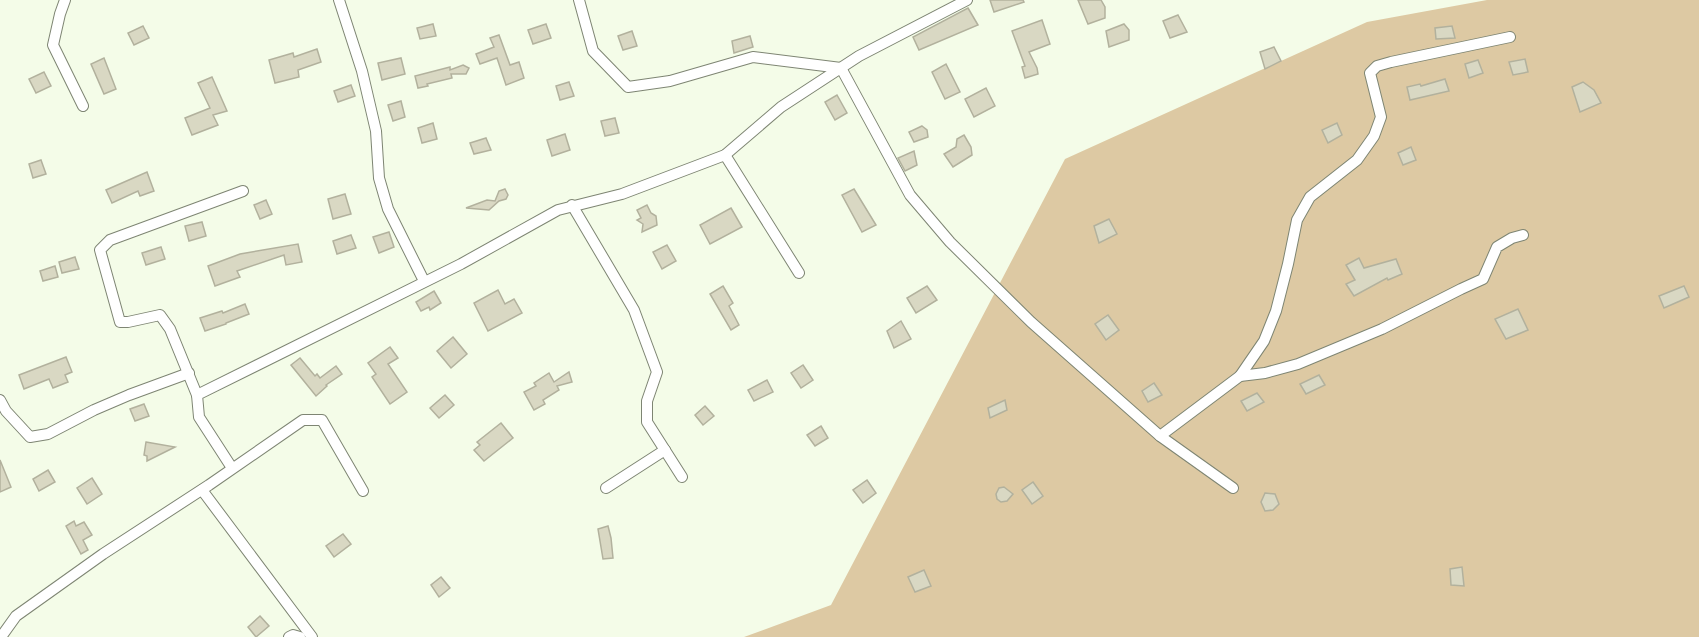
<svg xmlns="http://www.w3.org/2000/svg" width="1699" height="637" font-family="Lato,sans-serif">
	<rect width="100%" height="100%" fill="#f4fce8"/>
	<!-- green -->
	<polygon fill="#ddc9a3" points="1487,0 1699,0 1699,637 744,637 831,605 1065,159 1367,22"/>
	<!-- building -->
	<g fill="#d9d8c3" stroke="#b2b19d" stroke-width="1.5">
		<polygon points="990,0 1023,0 1024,2 994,12"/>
		<polygon points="1078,0 1101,0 1105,7 1105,18 1088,24"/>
		<polygon points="968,8 978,25 919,50 913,37"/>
		<polygon points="1178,15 1187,32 1170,38 1163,21"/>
		<polygon points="1042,20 1050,44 1029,52 1037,68 1038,74 1025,78 1022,67 1025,66 1012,31"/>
		<polygon points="433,24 436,36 420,39 417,28"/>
		<polygon points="546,24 551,38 533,44 528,30"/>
		<polygon points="1124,24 1129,30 1129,40 1109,47 1106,31"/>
		<polygon points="143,26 149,38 134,45 128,33"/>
		<polygon points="1452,26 1455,38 1436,39 1435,28"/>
		<polygon points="632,31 637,46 623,50 618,36"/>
		<polygon points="499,35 510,65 519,62 524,78 506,85 497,58 480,64 476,54 494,47 490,38"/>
		<polygon points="750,36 753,47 734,53 732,41"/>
		<polygon points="1274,47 1281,61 1265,69 1260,52"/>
		<polygon points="317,49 321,62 298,70 299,77 275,83 269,60 293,53 294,57"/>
		<polygon points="104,58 116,89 104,94 91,64"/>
		<polygon points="401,58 405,74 382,80 378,63"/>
		<polygon points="1525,59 1528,72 1513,75 1509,62"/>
		<polygon points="1478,60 1483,73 1469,78 1465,64"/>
		<polygon points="946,64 960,92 945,99 932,72"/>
		<polygon points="463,65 469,68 466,74 451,74 452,78 427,84 428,86 418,88 415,76 450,67 450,70"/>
		<polygon points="44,72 51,86 36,93 29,79"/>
		<polygon points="212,77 227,111 213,115 218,125 192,135 185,118 210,108 198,83"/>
		<polygon points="1445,79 1449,91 1410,100 1407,87 1420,84 1421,86"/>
		<polygon points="569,82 574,96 560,100 556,86"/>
		<polygon points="1583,82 1594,90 1601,103 1580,112 1572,87"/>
		<polygon points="351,85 355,96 338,102 334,91"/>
		<polygon points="986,88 995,106 974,117 965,99"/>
		<polygon points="837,95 847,113 835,120 825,102"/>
		<polygon points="401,101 405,117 393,121 388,105"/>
		<polygon points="615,118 619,133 605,136 601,121"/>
		<polygon points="433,123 437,139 422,143 418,128"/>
		<polygon points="1337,123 1342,135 1328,143 1322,130"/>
		<polygon points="922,126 927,130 928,137 914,142 909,132"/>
		<polygon points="565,134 570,150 552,156 547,140"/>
		<polygon points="964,135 971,147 972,155 953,167 944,154 956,147 957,139"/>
		<polygon points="486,138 491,150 474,154 470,143"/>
		<polygon points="1411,147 1416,160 1403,165 1398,153"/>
		<polygon points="914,151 917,165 905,171 898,158"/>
		<polygon points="41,160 46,174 33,178 29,164"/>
		<polygon points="147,172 154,191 140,196 138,191 112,203 106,190"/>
		<polygon points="505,189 508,195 506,199 499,201 489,210 466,208 487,200 495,201 499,191"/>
		<polygon points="854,189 876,225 862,232 842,195"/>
		<polygon points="345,194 351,214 333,219 328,199"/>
		<polygon points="266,200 272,214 260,219 254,205"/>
		<polygon points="647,205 651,213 656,216 657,225 642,232 643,224 637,220 641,218 637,210"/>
		<polygon points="731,208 742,227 710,244 700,225"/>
		<polygon points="1109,219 1117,234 1099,243 1094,226"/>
		<polygon points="202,222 206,236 189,241 185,226"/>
		<polygon points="389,232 394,247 379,253 373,237"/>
		<polygon points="351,235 356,248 337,254 333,241"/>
		<polygon points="298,244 302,262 286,265 284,255 237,271 240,277 215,286 208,266 240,254"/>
		<polygon points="667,245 676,261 662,269 653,252"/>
		<polygon points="161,247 165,259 146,265 142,253"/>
		<polygon points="75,257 79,269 62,273 59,262"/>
		<polygon points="1359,258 1364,268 1396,259 1402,274 1388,280 1387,278 1354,296 1346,284 1355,280 1346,265"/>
		<polygon points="55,266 58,277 43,281 40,271"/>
		<polygon points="723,286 733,303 729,306 739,325 731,330 710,294"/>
		<polygon points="927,286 937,300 916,313 907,298"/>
		<polygon points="1684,286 1689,297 1664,308 1659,296"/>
		<polygon points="498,290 505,304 514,299 522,313 488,331 474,303"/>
		<polygon points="434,291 441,303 430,310 429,307 421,311 416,302"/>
		<polygon points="245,304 249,314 226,323 226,324 205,331 200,318 222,311 223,313"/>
		<polygon points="1518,309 1528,330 1506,339 1495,319"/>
		<polygon points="1108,315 1119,330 1106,340 1095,324"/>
		<polygon points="901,321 911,339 894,348 887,331"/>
		<polygon points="453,337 467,354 451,368 437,351"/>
		<polygon points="390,347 398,358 388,364 407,392 390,404 372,377 376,374 368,363"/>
		<polygon points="66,357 72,372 65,375 68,382 53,388 49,379 24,389 19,375"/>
		<polygon points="300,358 315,376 317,374 320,378 336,366 342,374 326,385 327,386 316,396 291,365"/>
		<polygon points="803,365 813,380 801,388 791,373"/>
		<polygon points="569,372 572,382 557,386 559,390 543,400 545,404 534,410 524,392 536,386 534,383 549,373 554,382"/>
		<polygon points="1319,375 1325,385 1306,394 1300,384"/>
		<polygon points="767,380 773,392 754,401 748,390"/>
		<polygon points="1154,383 1162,395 1148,402 1142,391"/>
		<polygon points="1257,393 1264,402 1247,411 1241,401"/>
		<polygon points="445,395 454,405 439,418 430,408"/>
		<polygon points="1005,400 1007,410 990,418 988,408"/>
		<polygon points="144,404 149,416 135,421 130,409"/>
		<polygon points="705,406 714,416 703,425 695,415"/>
		<polygon points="501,423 513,438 484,461 474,450 480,445 477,442"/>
		<polygon points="821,426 828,438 815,446 807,435"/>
		<polygon points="146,442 175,447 147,461 147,456 144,455"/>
		<polygon points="0,460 11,487 0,492"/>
		<polygon points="48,470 55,482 39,491 33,479"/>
		<polygon points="92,478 102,494 87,504 77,488"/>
		<polygon points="867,480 876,493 863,503 853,490"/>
		<polygon points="1033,482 1043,496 1032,504 1022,490"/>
		<polygon points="1004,487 1013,494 1007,501 1001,502 997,499 996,494 999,488"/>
		<polygon points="1265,493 1275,494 1279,504 1273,510 1265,511 1261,502"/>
		<polygon points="74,521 76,526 84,522 92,535 83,540 88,550 81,554 66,526"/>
		<polygon points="608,526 611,538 613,558 603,559 598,529"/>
		<polygon points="343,534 351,544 334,557 326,546"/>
		<polygon points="1462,567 1464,586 1451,585 1450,569"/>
		<polygon points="924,570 931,586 915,592 908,577"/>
		<polygon points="441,577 450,588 439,597 431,585"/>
		<polygon points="260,616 269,626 256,637 248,627"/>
	</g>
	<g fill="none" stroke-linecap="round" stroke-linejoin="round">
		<defs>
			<g id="minor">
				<polyline points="65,0 60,14 53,45 83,106"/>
				<polyline points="339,0 362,71 376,131 379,178 388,209 424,281"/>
				<polyline points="579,0 593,51 628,87 670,81 753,57 841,68 910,195 950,242 1031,322 1160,436 1233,488"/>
				<polyline points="725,155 799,273"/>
				<polyline points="572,205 634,310 657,372 647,401 647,422 682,477"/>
				<polyline points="1240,376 1264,341 1276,311 1288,264 1297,220 1310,197 1357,160 1374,136 1381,117 1370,73 1377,66 1391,62 1510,37"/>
				<polyline points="197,395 170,329 160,315 128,322 120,322 100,250 110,240 243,191"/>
				<polyline points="0,400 6,411 30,437 48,434 94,410 129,395 189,373"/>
				<polyline points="1160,436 1240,376 1265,373 1298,364 1382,329 1461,289 1483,279 1497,247 1512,238 1523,235"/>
				<polyline points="232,468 199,417 197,395 461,264 558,210 622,194 725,155 781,107 859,56 967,0"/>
				<polyline points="606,488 665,450"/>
				<polyline points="202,490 312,637"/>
				<polyline points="1,637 16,616 103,554 209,485 303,420 322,420 363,491"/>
				<polyline points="289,637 293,635 300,637"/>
			</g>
		</defs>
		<!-- minor casing -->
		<use href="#minor" stroke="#7e8573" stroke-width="12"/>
		<!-- minor -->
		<use href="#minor" stroke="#fff" stroke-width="10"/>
	</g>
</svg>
